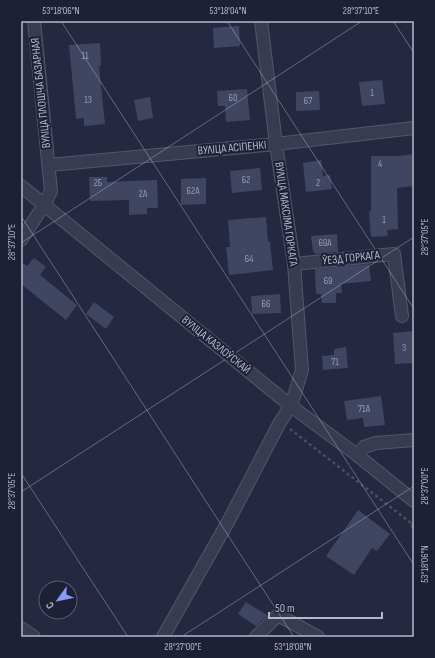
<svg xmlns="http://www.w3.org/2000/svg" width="435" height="658" font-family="'Sofia Sans Condensed',sans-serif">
	<rect width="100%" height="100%" fill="#242941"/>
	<!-- building -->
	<g fill="#404661">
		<polygon points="239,26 240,46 214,48 213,28"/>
		<polygon points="100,43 101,66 99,66 105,124 84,126 84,118 76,119 69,45"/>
		<polygon points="382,80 385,104 362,106 359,82"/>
		<polygon points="247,89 250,120 226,122 225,106 218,106 217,91"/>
		<polygon points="319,91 320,110 296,111 296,92"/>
		<polygon points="150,97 153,118 138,121 134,100"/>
		<polygon points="414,154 414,186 397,188 398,229 387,230 388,236 371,237 369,211 371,211 371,156 398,156"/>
		<polygon points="321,160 323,176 330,175 332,189 306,192 303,163"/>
		<polygon points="260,168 262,190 232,193 230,171"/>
		<polygon points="89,177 107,177 107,182 157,180 158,208 147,208 147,214 129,215 129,200 90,201"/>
		<polygon points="206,178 206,204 181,205 181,179"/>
		<polygon points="266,217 268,242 270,242 273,270 229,275 226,247 230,247 228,220"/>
		<polygon points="337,234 338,252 315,254 314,252 313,252 311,236"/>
		<polygon points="34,258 46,267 40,275 77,305 66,320 21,284 21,262 27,266"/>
		<polygon points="369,264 371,281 341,284 342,293 336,293 336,303 322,303 321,294 316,294 315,269"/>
		<polygon points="280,294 281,313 252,314 251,296"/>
		<polygon points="94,302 114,317 106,329 86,314"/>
		<polygon points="414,331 414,363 395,364 393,333"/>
		<polygon points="346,347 348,368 323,370 322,356 334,355 334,349"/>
		<polygon points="381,396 385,425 364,427 363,418 347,420 344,401"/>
		<polygon points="358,510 390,534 377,551 372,548 354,575 326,556"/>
		<polygon points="246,602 267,615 256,626 238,614"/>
	</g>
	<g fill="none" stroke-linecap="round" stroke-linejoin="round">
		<defs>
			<g id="minor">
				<polyline points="49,165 276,144 414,128"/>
				<polyline points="21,186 291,406 357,455 414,501"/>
				<polyline points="21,240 44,205 51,191 34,21"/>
				<polyline points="294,264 394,254 402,316"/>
				<polyline points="357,455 364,447 376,443 414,440"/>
				<polyline points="21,628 34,637"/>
				<polyline points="163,637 229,520 280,422 291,406 302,370 294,264 276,144 261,21"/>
				<polyline points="256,637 278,615 318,637"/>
			</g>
		</defs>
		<!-- minor casing -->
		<use href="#minor" stroke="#54576b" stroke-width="14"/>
		<!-- path -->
		<g stroke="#42535c" stroke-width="2.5" stroke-dasharray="3 3" stroke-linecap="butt">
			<polyline points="290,429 411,523"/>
			<polyline points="414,525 411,523 414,532"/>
		</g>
		<!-- minor -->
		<use href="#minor" stroke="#393c51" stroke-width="12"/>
	</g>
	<!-- ticks -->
	<path fill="none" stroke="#b5b8cb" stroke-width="1" stroke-opacity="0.45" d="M 61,21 L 414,565M 227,21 L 414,309M 393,21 L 414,53M 21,216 L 294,637M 21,243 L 362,21M 21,473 L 128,637M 21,492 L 414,237M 181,637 L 414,486"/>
	<g text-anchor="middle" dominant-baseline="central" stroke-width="4" stroke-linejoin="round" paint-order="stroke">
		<!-- number labels -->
		<g font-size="10" fill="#989cb0">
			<text x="85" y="56">11</text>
			<text x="372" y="93">1</text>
			<text x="233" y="98">60</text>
			<text x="88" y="100">13</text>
			<text x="308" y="101">67</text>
			<text x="380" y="164">4</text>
			<text x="246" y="180">62</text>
			<text x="98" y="183">2Б</text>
			<text x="318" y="183">2</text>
			<text x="193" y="191">62А</text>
			<text x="143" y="194">2А</text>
			<text x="384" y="220">1</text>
			<text x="325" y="243">69А</text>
			<text x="249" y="259">64</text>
			<text x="328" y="281">69</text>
			<text x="266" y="304">66</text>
			<text x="404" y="348">3</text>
			<text x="335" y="362">71</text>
			<text x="364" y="409">71А</text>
		</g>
		<!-- street labels -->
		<g font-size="12" fill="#b5b8cb" stroke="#1e2136">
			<text transform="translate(41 93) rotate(-96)">ВУЛІЦА ПЛОШЧА БАЗАРНАЯ</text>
			<text transform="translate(232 148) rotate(-5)">ВУЛІЦА АСІПЕНКІ</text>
			<text transform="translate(286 214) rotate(82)">ВУЛІЦА МАКСІМА ГОРКАГА</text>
			<text transform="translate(351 258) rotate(-6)">ЎЕЗД ГОРКАГА</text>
			<text transform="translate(216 345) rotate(39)">ВУЛІЦА КАЗЛОЎСКАЙ</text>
		</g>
	</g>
	<!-- border -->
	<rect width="435" height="658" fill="none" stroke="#1e2136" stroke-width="44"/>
	<!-- north arrow -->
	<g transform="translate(58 600) rotate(237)"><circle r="19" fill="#1e2136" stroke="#5a5d72"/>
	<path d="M0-3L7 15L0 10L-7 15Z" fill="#8a98fb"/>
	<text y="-6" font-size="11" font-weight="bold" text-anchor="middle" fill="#b5b8cb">С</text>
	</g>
	<!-- scale -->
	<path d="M269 612v6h113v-6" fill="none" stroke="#b5b8cb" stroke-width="2"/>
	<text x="275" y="612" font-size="12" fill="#b5b8cb" stroke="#1e2136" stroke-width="3" paint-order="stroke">50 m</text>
	<rect x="22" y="22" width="391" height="614" fill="none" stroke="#b5b8cb" stroke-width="1.5"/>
	<g font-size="10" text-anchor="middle" fill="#b5b8cb">
		<text x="61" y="14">53°18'06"N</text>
		<text x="228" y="14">53°18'04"N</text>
		<text x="361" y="14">28°37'10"E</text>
		<text transform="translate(424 237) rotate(-90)" y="4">28°37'05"E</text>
		<text transform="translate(11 242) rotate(-90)" y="4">28°37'10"E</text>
		<text transform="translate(424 486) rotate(-90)" y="4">28°37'00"E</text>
		<text transform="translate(11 491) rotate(-90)" y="4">28°37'05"E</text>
		<text transform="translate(424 564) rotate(-90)" y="4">53°18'06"N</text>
		<text x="183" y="650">28°37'00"E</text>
		<text x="293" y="650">53°18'08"N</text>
	</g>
</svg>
